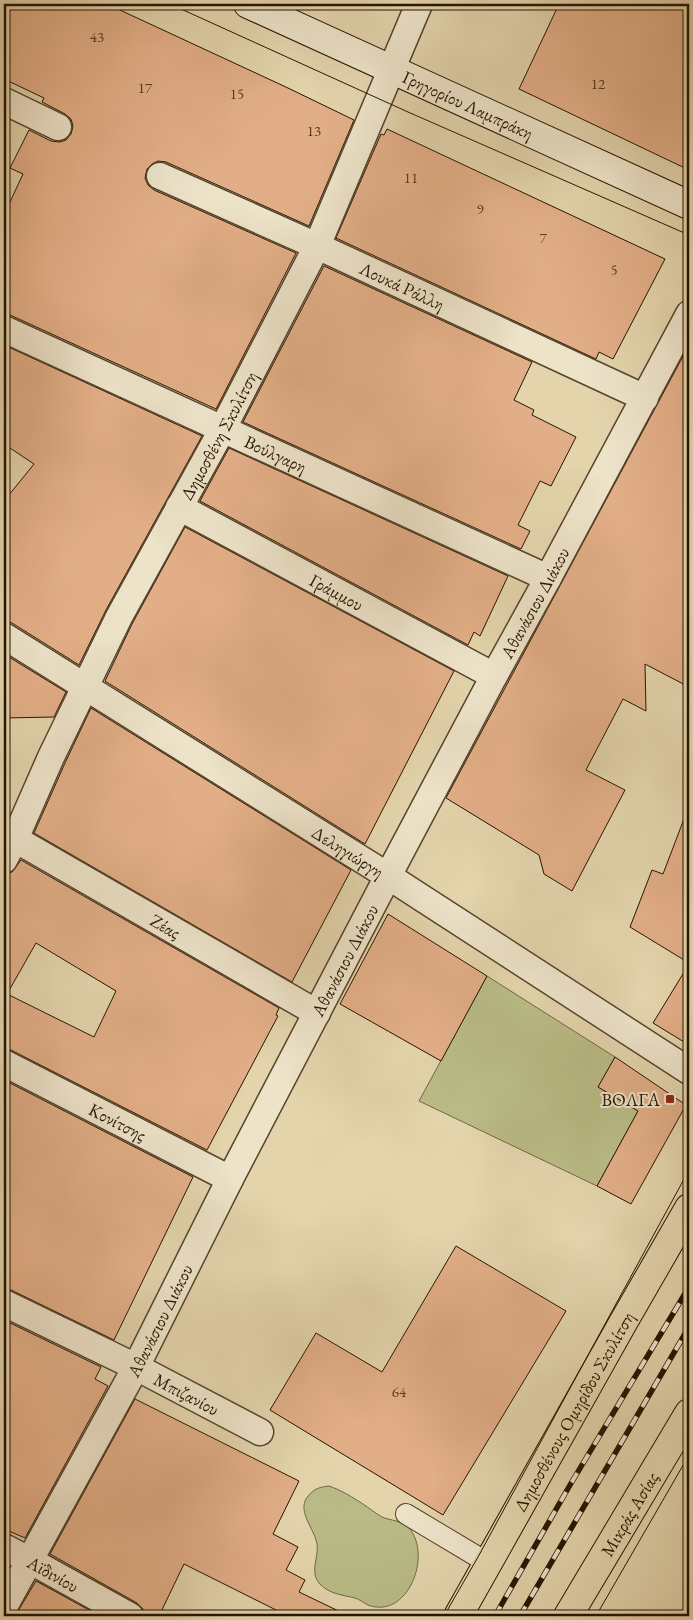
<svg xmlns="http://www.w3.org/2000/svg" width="693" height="1620" font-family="'EB Garamond',serif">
	<rect width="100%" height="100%" fill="#e3d4ac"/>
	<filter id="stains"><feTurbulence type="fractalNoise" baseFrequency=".004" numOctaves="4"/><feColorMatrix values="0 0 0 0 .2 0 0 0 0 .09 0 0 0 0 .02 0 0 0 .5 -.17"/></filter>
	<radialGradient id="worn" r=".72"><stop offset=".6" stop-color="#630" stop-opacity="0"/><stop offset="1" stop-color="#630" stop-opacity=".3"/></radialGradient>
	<!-- green -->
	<g fill="#b9bb86" stroke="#706843">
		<polygon points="487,976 615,1057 598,1087 638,1111 597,1186 419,1101"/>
		<path d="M 329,1486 C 341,1490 352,1497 363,1504 C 369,1508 375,1513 382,1517 C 391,1521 402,1520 409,1528 C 433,1556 407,1620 368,1605 C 364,1603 359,1599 355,1598 C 343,1595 329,1594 320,1584 C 309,1573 319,1557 317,1544 C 314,1527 295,1510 309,1495 C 315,1488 321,1487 329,1486 Z"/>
	</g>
	<!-- building -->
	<g fill="#e2ae87" stroke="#271400" fill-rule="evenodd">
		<polygon points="4,4 107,4 288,88 354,120 309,226 166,162 158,161 152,164 147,169 145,178 148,185 154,190 296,253 216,409 10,315 4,314 4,215 23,174 10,168 29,130 51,141 60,142 66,140 71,134 73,126 71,119 65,114 42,102 44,98 4,79"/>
		<polygon points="559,4 689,4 689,170 519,89"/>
		<polygon points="387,129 665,259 613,359 599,352 596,359 336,238 381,134 384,135"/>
		<polygon points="324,266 532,362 514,400 534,410 532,415 576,437 551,486 540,481 518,525 530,531 521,549 243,422"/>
		<polygon points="4,345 202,436 106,610 79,665 12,623 4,621 4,501 34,464 4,444"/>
		<polygon points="689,345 689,687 645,664 646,711 623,699 586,770 625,790 572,891 544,874 539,855 446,798"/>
		<polygon points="229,448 508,576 480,636 474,632 468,645 200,501"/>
		<polygon points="185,527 454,671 365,844 105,681 132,624"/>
		<polygon points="4,654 66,692 54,717 4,718"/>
		<polygon points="91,708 351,870 292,982 34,833 65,763"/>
		<polygon points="687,811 689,812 689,963 630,927 652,870 663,874"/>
		<path d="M 21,860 L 279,1008 L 276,1015 L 278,1016 L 207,1150 L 11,1050 L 4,1048 L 4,875 L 12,872 ZM 36,943 L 116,991 L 94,1037 L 7,994 Z"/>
		<polygon points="388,914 487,976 441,1061 340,1004"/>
		<polygon points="689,964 689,1045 653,1023"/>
		<polygon points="615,1057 686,1105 631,1204 597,1186 638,1111 598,1087"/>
		<polygon points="4,1080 193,1177 114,1340 11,1290 4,1288"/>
		<polygon points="456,1246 566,1311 443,1515 270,1410 316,1333 382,1372"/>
		<polygon points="4,1320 101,1367 95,1379 108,1386 25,1538 4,1529"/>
		<polygon points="135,1399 299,1481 273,1534 298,1547 286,1570 305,1580 299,1592 349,1616 288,1616 184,1564 159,1616 145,1616 143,1609 137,1603 50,1554"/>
		<polygon points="36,1581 100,1616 15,1616"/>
	</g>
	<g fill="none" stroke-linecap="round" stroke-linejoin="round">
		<defs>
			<polyline id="pedestrian" points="406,1514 488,1563"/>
			<g id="minor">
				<polyline points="4,101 58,127"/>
				<path id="s1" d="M 160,176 L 317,246 L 645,398"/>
				<path id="s2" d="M 4,329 L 548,578"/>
				<path id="s3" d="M 179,507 L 494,676"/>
				<path id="s4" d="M 4,636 L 388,876 L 689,1071"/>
				<path id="s5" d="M 15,839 L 317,1013"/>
				<path id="s6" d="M 4,860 L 15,839 L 51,757 L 119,617 L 222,430 L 317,246 L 419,4"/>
				<path id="s7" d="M 4,1063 L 230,1179"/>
				<path id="s8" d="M 4,1303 L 136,1367 L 260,1432"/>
				<path id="s9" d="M 4,1547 L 29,1560 L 130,1616"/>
				<path id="s10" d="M 4,1607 L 136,1367 L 230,1179 L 388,876 L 494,676 L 548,578 L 689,314"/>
			</g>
			<g id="secondary">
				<path id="s11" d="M 248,4 L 689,205"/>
			</g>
			<g id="primary">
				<path id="s12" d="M 458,1616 L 624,1321 L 689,1208"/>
				<path id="s13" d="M 568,1616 L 689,1413"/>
			</g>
		</defs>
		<!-- pedestrian casing -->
		<use href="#pedestrian" stroke="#56442b" stroke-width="22"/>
		<!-- minor casing -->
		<use href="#minor" stroke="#56442b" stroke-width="29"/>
		<!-- secondary casing -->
		<use href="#secondary" stroke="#271400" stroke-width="30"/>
		<!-- primary casing -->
		<use href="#primary" stroke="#271400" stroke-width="30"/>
		<!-- pedestrian -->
		<use href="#pedestrian" stroke="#ede3c9" stroke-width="20"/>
		<!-- minor -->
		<use href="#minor" stroke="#ede3c9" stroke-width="26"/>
		<!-- secondary -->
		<use href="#secondary" stroke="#ede3c9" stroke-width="28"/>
		<!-- primary -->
		<use href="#primary" stroke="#e3d4ac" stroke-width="28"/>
		<!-- tram -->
		<g stroke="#271400" stroke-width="1">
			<polyline points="170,4 408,112 689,235"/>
			<polyline points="444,1616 478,1557 689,1170"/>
			<polyline points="596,1616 689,1455"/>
		</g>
		<defs>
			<g id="rail">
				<polyline points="495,1616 570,1485 689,1287"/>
				<polyline points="520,1616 689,1327"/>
			</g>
		</defs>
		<!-- rail casing -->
		<use href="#rail" stroke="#271400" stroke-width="5.5"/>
		<!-- rail -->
		<use href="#rail" stroke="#ede3c9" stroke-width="4" stroke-dasharray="11" stroke-linecap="butt"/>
	</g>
	<!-- markers -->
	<rect fill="#8f2418" stroke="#ede3c9" stroke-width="2" x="665" y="1094" width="10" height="10" rx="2.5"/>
	<g text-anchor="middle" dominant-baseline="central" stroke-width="4" stroke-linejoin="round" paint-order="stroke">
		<!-- number labels -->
		<g font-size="15" fill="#563a22">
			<text x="97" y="36">43</text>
			<text x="598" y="83">12</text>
			<text x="145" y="87">17</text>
			<text x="237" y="93">15</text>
			<text x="314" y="130">13</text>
			<text x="411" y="177">11</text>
			<text x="480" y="208">9</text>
			<text x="543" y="237">7</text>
			<text x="614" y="269">5</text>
			<text x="399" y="1391">64</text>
		</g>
		<!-- street labels -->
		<g font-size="18" fill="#271400" stroke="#ede3c9">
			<text stroke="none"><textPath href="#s11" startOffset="242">Γρηγορίου Λαμπράκη</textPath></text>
			<text stroke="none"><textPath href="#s1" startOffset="266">Λουκά Ράλλη</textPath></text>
			<text stroke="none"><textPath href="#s6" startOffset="476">Δημοσθένη Σκυλίτση</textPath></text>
			<text stroke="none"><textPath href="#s2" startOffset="299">Βούλγαρη</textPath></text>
			<text stroke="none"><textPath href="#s3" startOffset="179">Γράμμου</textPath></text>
			<text stroke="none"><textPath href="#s10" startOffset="1136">Αθανάσιου Διάκου</textPath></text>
			<text stroke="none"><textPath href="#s4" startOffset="406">Δεληγιώργη</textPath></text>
			<text stroke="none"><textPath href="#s5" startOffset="174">Ζέας</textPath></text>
			<text stroke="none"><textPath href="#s10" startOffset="731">Αθανάσιου Διάκου</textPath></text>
			<text stroke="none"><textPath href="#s7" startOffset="128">Κονίτσης</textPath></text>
			<text stroke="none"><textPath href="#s10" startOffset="326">Αθανάσιου Διάκου</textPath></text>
			<text stroke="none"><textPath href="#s8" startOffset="204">Μπιζανίου</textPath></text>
			<text stroke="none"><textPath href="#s12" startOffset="235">Δημοσθένους Ομηρίδου Σκυλίτση</textPath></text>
			<text stroke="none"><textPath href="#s13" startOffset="119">Μικράς Ασίας</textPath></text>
			<text stroke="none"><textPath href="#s9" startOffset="56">Αϊδινίου</textPath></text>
		</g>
		<!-- poi labels -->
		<g font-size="18" fill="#271400" stroke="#ede3c9" text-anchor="end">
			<text x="660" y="1099">ΒΟΛΓΑ</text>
		</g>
	</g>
	<!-- margin -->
	<rect width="693" height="1620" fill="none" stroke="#e3d4ac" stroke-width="20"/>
	<rect x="5" y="5" width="683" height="1610" fill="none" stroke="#271400" stroke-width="2.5"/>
	<rect x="10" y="10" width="673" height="1600" fill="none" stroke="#271400"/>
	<rect width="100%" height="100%" filter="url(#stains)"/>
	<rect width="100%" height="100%" fill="url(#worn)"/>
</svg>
